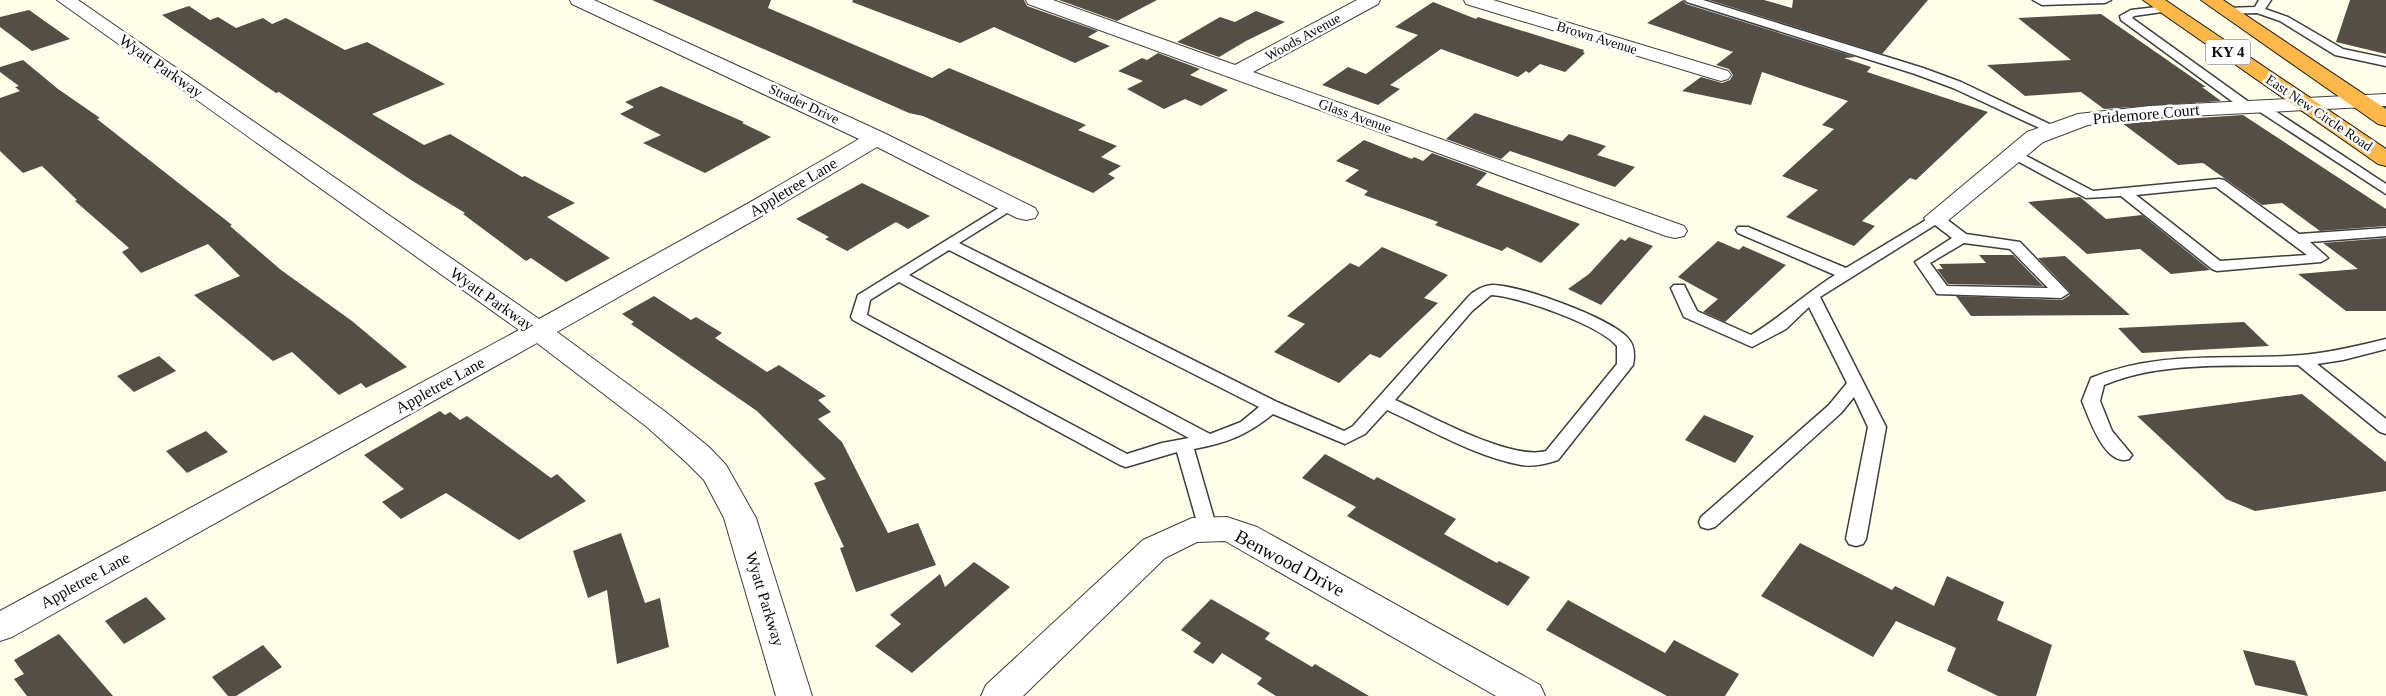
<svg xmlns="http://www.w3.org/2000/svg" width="2386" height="696" font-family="Georgia,serif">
	<rect width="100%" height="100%" fill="#fffee9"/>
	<!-- building -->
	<g fill="#544e46">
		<polygon points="652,0 771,0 768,8 932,78 949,68 1086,125 1078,130 1117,146 1101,157 1121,166 1108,174 1115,178 1093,193 923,116 909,113"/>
		<polygon points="853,0 1024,0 1027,6 1098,31 1088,37 1110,46 1075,63 994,27 960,43 852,2"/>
		<polygon points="1059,0 1157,0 1117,21"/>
		<polygon points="1683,0 1686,4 1856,57 1844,58 1871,67 1867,72 1988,112 1916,180 1910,178 1862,221 1875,226 1854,246 1786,217 1818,190 1782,176 1834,129 1822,125 1848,101 1762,72 1751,105 1682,91 1701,77 1722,83 1730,80 1733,75 1729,69 1716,65 1733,52 1647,23"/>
		<polygon points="1709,0 1764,0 1792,8 1793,0 1928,0 1882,54"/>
		<polygon points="2350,0 2386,0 2386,54 2336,42"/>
		<polygon points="1433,2 1476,19 1478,17 1584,50 1583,52 1585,53 1565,72 1540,64 1529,73 1526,71 1518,77 1441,49 1390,85 1400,89 1378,105 1322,85 1348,67 1366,74 1418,35 1395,27"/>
		<polygon points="189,6 210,20 218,17 236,28 263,18 272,24 286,18 345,50 367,42 445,84 372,114 424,145 450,134 522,177 525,176 575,203 547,217 610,258 566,282 531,258 526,261 463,214 465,213 411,180 279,92 276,93 162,15"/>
		<polygon points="29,10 70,39 32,51 0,27 0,17"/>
		<polygon points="1256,11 1285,22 1246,41 1219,57 1177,42 1220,17 1235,22"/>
		<polygon points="2101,14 2206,87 2202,87 2221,101 2104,109 2081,92 2025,96 1987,65 2071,60 2018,18"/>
		<polygon points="1158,53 1200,69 1190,75 1228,90 1201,106 1185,99 1164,109 1127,89 1143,81 1118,71 1142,58 1147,60"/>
		<polygon points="23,60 58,89 100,118 97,119 232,225 230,226 281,270 352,321 407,367 366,388 361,383 339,395 292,352 273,361 194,295 240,276 208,244 141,273 122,252 129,248 75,201 77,200 42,166 23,173 0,151 0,98 20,91 15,87 19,86 0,72 0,67"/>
		<polygon points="661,86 744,122 742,123 771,137 705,173 643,143 661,135 620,114 634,107 625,102"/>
		<polygon points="1475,113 1562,141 1569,134 1606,146 1597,155 1635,167 1615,187 1510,151 1501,159 1446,139"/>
		<polygon points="2243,115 2386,209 2386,226 2320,231 2282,203 2262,205 2203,163 2178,165 2122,123"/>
		<polygon points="1364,140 1412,159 1414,157 1423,161 1432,153 1487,173 1476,185 1580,224 1541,263 1507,247 1502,251 1435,225 1438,222 1364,195 1368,191 1345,181 1359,170 1336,161"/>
		<polygon points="862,183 930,216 908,229 896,222 847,251 825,239 829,237 796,219"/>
		<polygon points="2080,197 2106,219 2142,215 2210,270 2171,274 2140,249 2087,254 2028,202"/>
		<polygon points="1629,237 1653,246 1601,305 1568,289 1589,274 1621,239 1625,241"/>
		<polygon points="2386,238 2386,311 2346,311 2298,274 2358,269 2323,243"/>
		<polygon points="1718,241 1739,250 1743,246 1786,265 1725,322 1703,312 1718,299 1678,277"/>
		<polygon points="1382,247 1448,275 1424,298 1438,303 1380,358 1370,354 1339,383 1274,352 1305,324 1287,316 1350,263 1359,267"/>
		<polygon points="1979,255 2013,255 2043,286 1948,284 1937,269 1943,269 1939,264 1986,263"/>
		<polygon points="2065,256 2130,315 1971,316 1956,296 2062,300 2070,295 2070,292 2038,258"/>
		<polygon points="654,296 691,320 696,317 722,333 715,338 767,372 779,365 826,396 818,400 831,412 818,419 842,442 888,533 918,523 936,565 856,592 840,548 844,547 814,483 826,479 757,411 631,324 634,322 622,314"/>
		<polygon points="2244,322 2269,346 2142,353 2118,328"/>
		<polygon points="159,356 176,371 134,392 117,376"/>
		<polygon points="2302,394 2386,462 2386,491 2255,511 2226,499 2137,416"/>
		<polygon points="440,411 445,415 450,412 460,420 467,416 551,478 557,474 586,501 519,540 446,493 401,519 382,502 404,489 364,455"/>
		<polygon points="1704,415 1754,436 1735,463 1685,440"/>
		<polygon points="206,431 228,452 187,473 166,451"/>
		<polygon points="1325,454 1374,480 1377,477 1456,519 1444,534 1497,563 1499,561 1530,577 1508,606 1347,516 1356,507 1302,478"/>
		<polygon points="621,533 645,603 660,598 669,647 617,664 607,590 588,598 573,551"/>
		<polygon points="1800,543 1892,590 1895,586 1934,606 1947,576 2004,602 1997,620 2052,645 2036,696 1998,696 1947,671 1956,648 1896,621 1873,657 1761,596"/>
		<polygon points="974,562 1010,587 912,673 875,646 901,624 890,615 940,574 945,587"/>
		<polygon points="146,597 166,619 124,644 105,621"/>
		<polygon points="1211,599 1270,633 1265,639 1312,667 1315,664 1369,696 1276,696 1257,684 1262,678 1222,653 1213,664 1193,652 1201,643 1181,630"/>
		<polygon points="1568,600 1665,653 1674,640 1739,674 1725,696 1667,696 1546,630"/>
		<polygon points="59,634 87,666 113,696 27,696 14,679 24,674 14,660"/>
		<polygon points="263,645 282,667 236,696 228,696 212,677"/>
		<polygon points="2243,650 2295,661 2308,696 2255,685"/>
	</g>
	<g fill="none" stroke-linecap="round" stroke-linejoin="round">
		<defs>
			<g id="lane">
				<polygon points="1685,0 1703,0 1923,68 1961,82 2060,129 2053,133 2048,132 1953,88 1915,74 1687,2"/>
				<polygon points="2033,0 2111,0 2105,3 2042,5"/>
				<polygon points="2259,0 2271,0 2265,9 2288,17 2343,49 2386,58 2386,66 2335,55 2280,21 2257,13 2226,14 2220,11 2226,8 2255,7"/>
				<polygon points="2165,6 2169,7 2169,11 2134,16 2132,18 2253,105 2259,102 2263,103 2386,184 2386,194 2254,108 2248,111 2244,110 2121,20 2120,16 2131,10"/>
				<path d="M 2013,149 L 2093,191 L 2219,179 L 2224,180 L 2299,234 L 2386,228 L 2386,236 L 2310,242 L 2328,258 L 2321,262 L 2217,271 L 2212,269 L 2121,196 L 2086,198 L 2008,156 L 2006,153 ZM 2216,187 L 2307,255 L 2220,261 L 2136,195 Z"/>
				<path d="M 1010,201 L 1017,205 L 1015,208 L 959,243 L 1277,402 L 1344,431 L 1353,426 L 1469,296 C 1475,290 1483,286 1492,285 C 1520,285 1607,317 1627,337 C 1635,345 1635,355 1633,365 L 1558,460 C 1546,464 1534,467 1521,465 C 1474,456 1429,429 1387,410 L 1365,434 L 1345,444 L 1273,414 C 1247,435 1227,443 1194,449 L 1217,529 L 1215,534 L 1208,536 L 1201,534 L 1199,529 L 1177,452 L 1126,467 L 1120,465 L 853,320 L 851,317 L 858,295 ZM 949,250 L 1259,407 L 1241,422 L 1210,434 L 909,275 ZM 899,282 L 1189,438 L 1162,443 L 1127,454 L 867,315 L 870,300 ZM 1491,295 C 1518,296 1600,325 1617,346 L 1617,364 L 1546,451 C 1510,461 1430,415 1395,400 L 1472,311 Z"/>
				<path d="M 1936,214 L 1941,215 L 1966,234 L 2020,242 L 2069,293 L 2061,298 L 1937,294 L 1915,262 L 1952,238 L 1935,225 L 1820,297 L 1886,427 L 1866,539 L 1863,544 L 1856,546 L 1849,544 L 1846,539 L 1868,427 L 1854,397 L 1841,413 L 1715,527 L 1708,529 L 1701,527 L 1699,522 L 1701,517 L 1829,405 L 1847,383 L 1809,307 L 1786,329 L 1752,347 L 1684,317 L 1671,288 L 1674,285 L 1684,285 L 1697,311 L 1751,335 C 1781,317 1806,293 1835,275 L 1738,233 L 1736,230 L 1738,227 L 1748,227 L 1846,268 ZM 1964,243 L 2010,249 L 2048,288 L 1947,286 L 1930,263 Z"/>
				<path d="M 2386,339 L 2386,349 L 2343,360 L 2317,364 L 2386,419 L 2386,434 L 2380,432 L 2298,365 C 2235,367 2163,360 2104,385 L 2100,401 L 2112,431 L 2132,455 L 2129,459 C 2105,467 2089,418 2082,401 L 2091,378 C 2161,349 2230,361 2303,355 C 2332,352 2358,346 2386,339 Z"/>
			</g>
			<g id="street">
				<polygon points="57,0 78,0 539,319 747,204 859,139 572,4 570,0 594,0 884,133 1035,208 1038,213 1035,218 1026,220 1017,218 877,147 765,214 557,332 667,413 709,447 726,465 756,518 812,696 776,696 724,518 704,480 687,463 647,427 537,343 12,637 0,641 0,611 519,330"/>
				<polygon points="1026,0 1053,0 1235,65 1357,0 1380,0 1378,4 1253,72 1684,226 1687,231 1684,236 1675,238 1666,236 1028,4"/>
				<polygon points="1464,0 1493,0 1728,71 1731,75 1728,79 1721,81 1714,79 1466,4"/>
				<polygon points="2386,94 2386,106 2150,118 2088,125 2043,142 1945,223 1936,225 1927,223 1924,218 2027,132 2078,114 2150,106"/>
				<polygon points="1227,517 1257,527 1540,685 1545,696 1496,696 1225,541 1197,542 1165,558 1023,696 981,696 986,685 1143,540 1192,518"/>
			</g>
			<g id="highway">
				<polygon points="2143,0 2165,0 2386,149 2386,166 2378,164"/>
				<polygon points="2201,0 2223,0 2386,109 2386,126 2378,124"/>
			</g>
		</defs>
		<!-- lane casing -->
		<use href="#lane" stroke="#3e3e3e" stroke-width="3"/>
		<!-- street casing -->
		<use href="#street" stroke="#3e3e3e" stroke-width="2"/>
		<!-- highway casing -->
		<use href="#highway" stroke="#1c1c1c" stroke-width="2"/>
		<!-- lane -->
		<use href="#lane" fill="#fff" fill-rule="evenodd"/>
		<!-- street -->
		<use href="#street" fill="#fff" fill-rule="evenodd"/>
		<!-- highway -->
		<use href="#highway" fill="#ffb747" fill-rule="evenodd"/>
	</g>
	<g text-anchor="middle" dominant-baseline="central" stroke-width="5" stroke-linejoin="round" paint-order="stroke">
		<!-- far-street labels -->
		<g font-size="14" fill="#0b0b0b" stroke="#fff">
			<text transform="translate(1303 37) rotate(-29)">Woods Avenue</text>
			<text transform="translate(1597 38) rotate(17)">Brown Avenue</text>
			<text transform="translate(804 104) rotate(25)">Strader Drive</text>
			<text transform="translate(2319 113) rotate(34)">East New Circle Road</text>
			<text transform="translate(1355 116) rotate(20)">Glass Avenue</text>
		</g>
		<!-- shield labels -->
		<rect fill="#fff" stroke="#545454" stroke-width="1" x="2205.5" y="39.5" width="45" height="25" rx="4"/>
		<g font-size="15" font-weight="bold" fill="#0b0b0b">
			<text x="2228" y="52">KY 4</text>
		</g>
		<!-- street labels -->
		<g font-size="16" fill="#0b0b0b" stroke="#fff">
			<text transform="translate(161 66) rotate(35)">Wyatt Parkway</text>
			<text transform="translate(2146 114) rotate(-5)">Pridemore Court</text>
			<text transform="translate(793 187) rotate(-31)">Appletree Lane</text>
			<text transform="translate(492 299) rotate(35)">Wyatt Parkway</text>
			<text transform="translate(440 385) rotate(-29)">Appletree Lane</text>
			<text transform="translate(85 580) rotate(-29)">Appletree Lane</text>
			<text transform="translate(765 599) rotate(73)">Wyatt Parkway</text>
		</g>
		<!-- near-street labels -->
		<g font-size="19" fill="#0b0b0b" stroke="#fff">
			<text transform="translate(1290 563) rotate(28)">Benwood Drive</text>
		</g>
	</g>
</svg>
